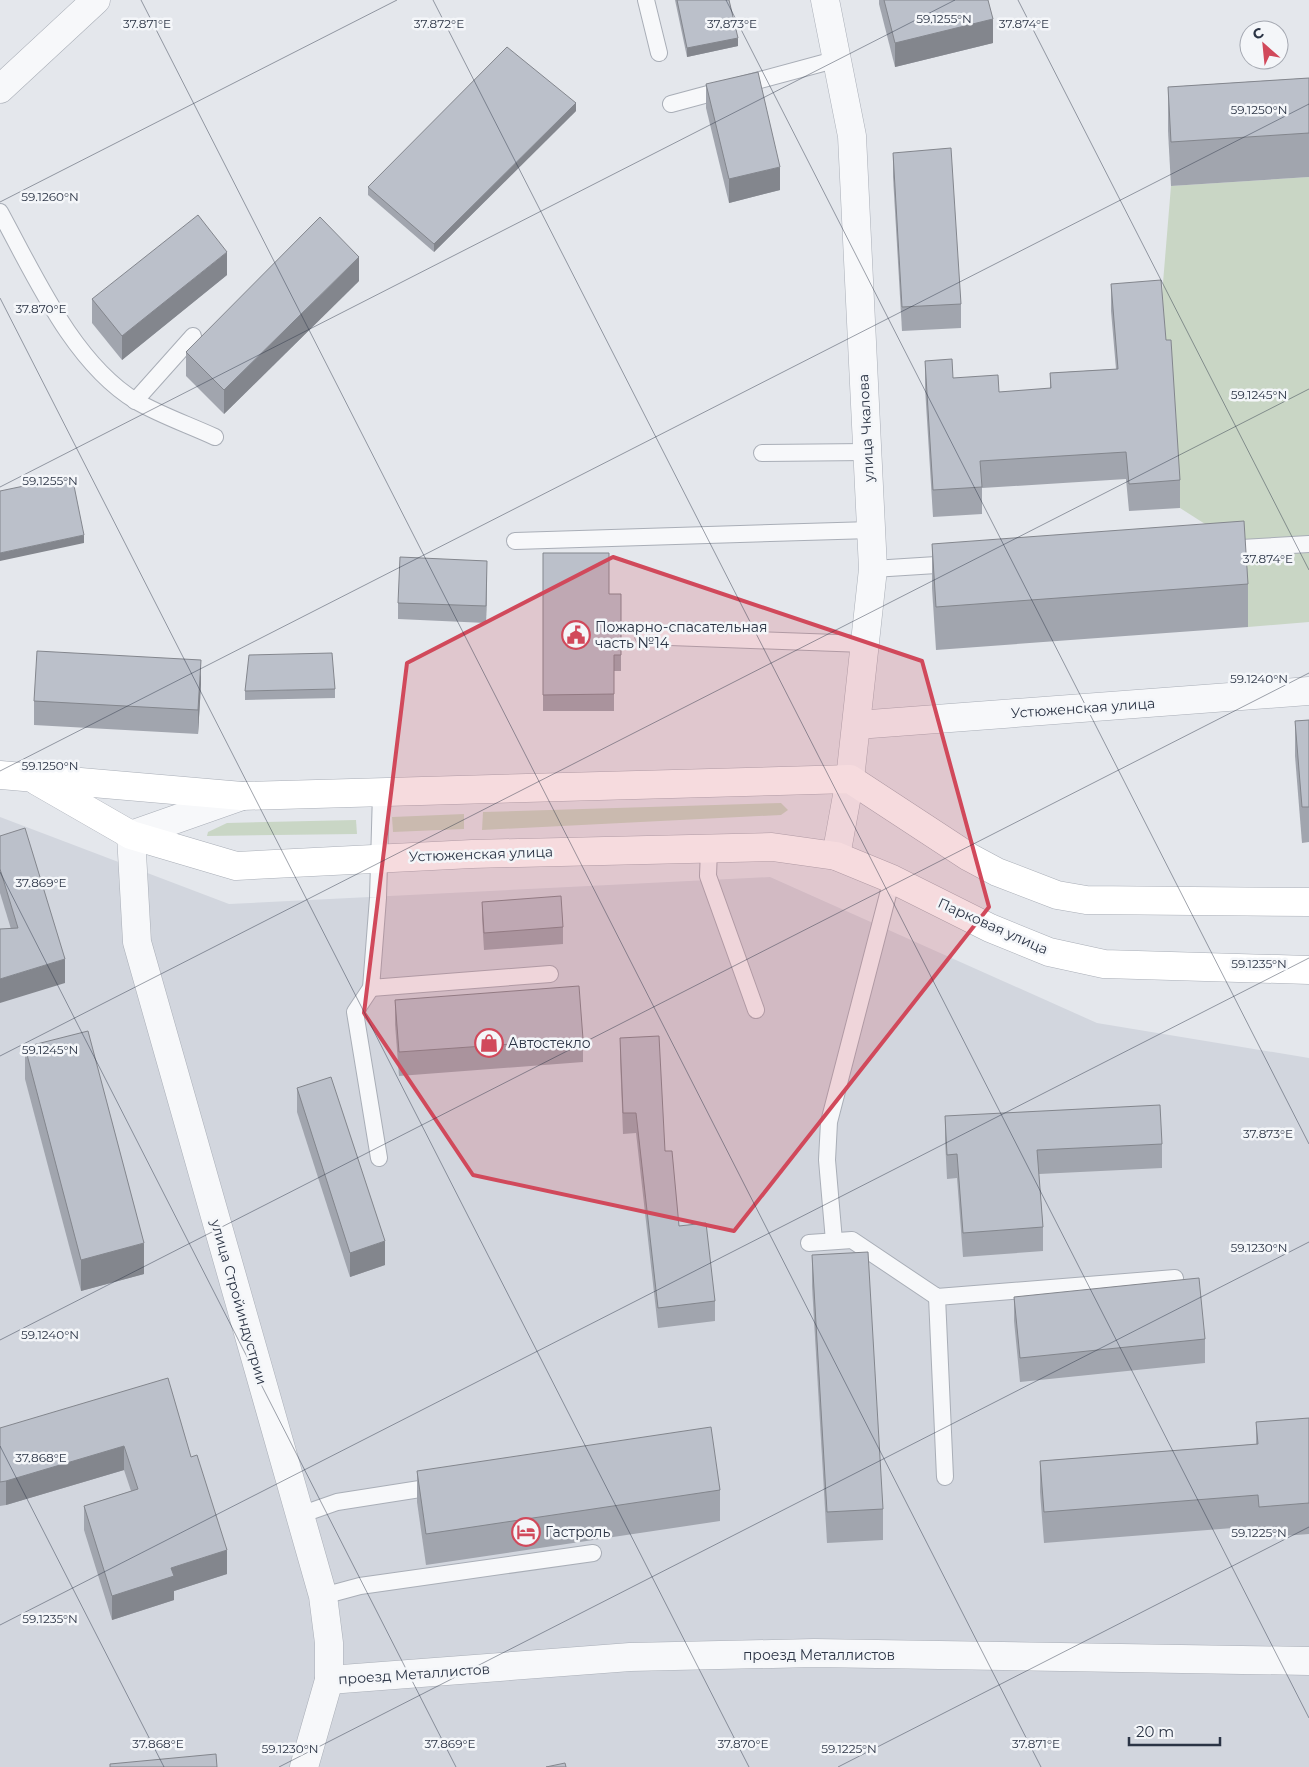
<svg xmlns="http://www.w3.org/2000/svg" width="1309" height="1767" font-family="Montserrat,sans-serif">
	<rect width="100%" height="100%" fill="#e4e7ec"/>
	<!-- built -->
	<polygon fill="#d2d6de" points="0,817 229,904 770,877 1097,1023 1309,1058 1309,1767 0,1767"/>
	<!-- green -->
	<g fill="#c9d6c5">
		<polygon points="1309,177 1309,622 1248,627 1244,565 1238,545 1180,508 1161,307 1171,186"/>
		<polygon points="781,803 788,810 781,815 482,830 483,812"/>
		<polygon points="464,814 464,829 393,832 392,817"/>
		<polygon points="356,820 357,834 207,836 208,832 227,823"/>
	</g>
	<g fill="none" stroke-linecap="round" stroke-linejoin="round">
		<defs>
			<g id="service">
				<polyline points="646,0 659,53"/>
				<polyline points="671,104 838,59"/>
				<path d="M 0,212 C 34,274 73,363 136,401 C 160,415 189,425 215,437"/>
				<polyline points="135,401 193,336"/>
				<polyline points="762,453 867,452"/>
				<polyline points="515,541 871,530"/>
				<polyline points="1224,549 1309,544"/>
				<polyline points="873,569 952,564"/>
				<polyline points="643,636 864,644"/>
				<polyline points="381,793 378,898 371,988 550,974"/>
				<polyline points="709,849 708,876 756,1010"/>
				<polyline points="371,988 355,1012 379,1158"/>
				<polyline points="834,1241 827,1160 829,1122 892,879"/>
				<polyline points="809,1243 852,1240 937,1297 1175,1278"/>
				<polyline points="937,1297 945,1477"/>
				<polyline points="300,1515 337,1502 439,1486"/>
				<polyline points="323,1596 360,1586 593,1553"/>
			</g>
			<g id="minor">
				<polyline points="0,89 96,0"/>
				<polyline points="857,725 1309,691"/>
				<polyline points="329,1680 630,1657 814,1653 1309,1661"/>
			</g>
			<g id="tertiary">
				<polyline points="825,0 852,136 873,569 850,779 836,856"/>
				<polyline points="242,796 131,835 137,942 323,1596 329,1643 329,1680 304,1767"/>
			</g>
			<g id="secondary">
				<polyline points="0,775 242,796 850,779 969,857 997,872 1057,895 1086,900 1309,902"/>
				<polyline points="37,781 131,835 236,866 472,854 772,847 836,856 892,879 990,928 1049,952 1104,964 1309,970"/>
			</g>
		</defs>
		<!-- service casing -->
		<use href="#service" stroke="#a9aeb7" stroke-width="18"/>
		<!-- minor casing -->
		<use href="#minor" stroke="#a9aeb7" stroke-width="29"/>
		<!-- tertiary casing -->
		<use href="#tertiary" stroke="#a9aeb7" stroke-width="29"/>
		<!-- secondary casing -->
		<use href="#secondary" stroke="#a9aeb7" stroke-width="29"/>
		<!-- service -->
		<use href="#service" stroke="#f7f8fa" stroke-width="16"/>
		<!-- minor -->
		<use href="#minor" stroke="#f7f8fa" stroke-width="28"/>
		<!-- tertiary -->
		<use href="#tertiary" stroke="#f7f8fa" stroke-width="28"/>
		<!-- secondary -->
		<use href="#secondary" stroke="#fff" stroke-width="28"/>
	</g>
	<!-- wall -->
	<g fill="#a1a5ae">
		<polygon points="675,0 729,0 738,46 687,57"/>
		<polygon points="879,0 988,0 993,43 895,67 879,4"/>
		<polygon points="1309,78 1309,177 1171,186 1168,131 1168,87"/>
		<polygon points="706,84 780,190 729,203 706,108"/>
		<polygon points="576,111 434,252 368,195 368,187"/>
		<polygon points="893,153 961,304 961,328 902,331 893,177"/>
		<polygon points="227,275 122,360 92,323 92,299"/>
		<polygon points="359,281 224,414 186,376 186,352"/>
		<polygon points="1111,284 1166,340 1180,480 1180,508 1129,511 1126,479 982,488 982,514 933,517 925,388 925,361 953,378 999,392 1050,389 1050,373 1116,369 1111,311"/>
		<polygon points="932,544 1248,584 1248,627 936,650 932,588"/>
		<polygon points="543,553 609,594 621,594 621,671 614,671 614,711 543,711"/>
		<polygon points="487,577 486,623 398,619 398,603"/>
		<polygon points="201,684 198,734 34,725 34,701"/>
		<polygon points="335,689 335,698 245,700 245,691"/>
		<polygon points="1309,720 1309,842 1302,843 1295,756 1295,721"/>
		<polygon points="0,836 65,983 11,929 0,893"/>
		<polygon points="482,902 563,927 563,944 484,950 482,918"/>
		<polygon points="395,1000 583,1039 583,1062 399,1076 395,1024"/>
		<polygon points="620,1038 665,1151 679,1226 715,1301 715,1321 658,1328 636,1133 623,1134 620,1058"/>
		<polygon points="25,1047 144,1274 81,1291 25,1079"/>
		<polygon points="297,1088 385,1265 350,1277 297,1112"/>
		<polygon points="945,1116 1162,1144 1162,1168 1039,1174 1043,1227 1043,1251 963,1257 957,1178 947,1179 945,1140"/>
		<polygon points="812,1255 883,1509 883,1540 827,1543 812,1286"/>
		<polygon points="1014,1297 1205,1339 1205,1363 1020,1382 1014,1321"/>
		<polygon points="1309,1418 1309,1534 1259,1538 1258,1526 1044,1543 1040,1492 1040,1461 1256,1444 1256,1422"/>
		<polygon points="0,1428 191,1457 227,1574 174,1591 174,1600 112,1620 84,1530 84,1506 131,1491 124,1470 6,1505 0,1506"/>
		<polygon points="417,1471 720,1490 720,1521 426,1565 417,1502"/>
	</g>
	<!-- shaded-wall -->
	<g fill="#83868d">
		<polygon points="993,19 993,43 895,67 895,43"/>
		<polygon points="738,38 738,46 687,57 687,48"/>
		<polygon points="576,103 576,111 434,252 434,244"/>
		<polygon points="780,167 780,190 729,203 729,179"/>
		<polygon points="227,252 227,275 122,360 122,336"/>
		<polygon points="359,257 359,281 224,414 224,390"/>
		<polygon points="84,535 84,543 0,561 0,553"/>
		<polygon points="487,561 487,577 486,623 486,606"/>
		<polygon points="201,660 201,684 198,734 198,710"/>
		<polygon points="65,959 65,983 0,1003 0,979"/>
		<polygon points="385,1241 385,1265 350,1277 350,1253"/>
		<polygon points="144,1243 144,1274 81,1291 81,1260"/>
		<polygon points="124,1446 124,1470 6,1505 6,1481"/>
		<polygon points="227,1550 227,1574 174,1591 174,1600 112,1620 112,1596 171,1568"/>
	</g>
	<!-- building -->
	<g fill="#bbc0ca" stroke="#83868d">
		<polygon points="677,0 729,0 738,38 687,48"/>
		<polygon points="884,0 988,0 993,19 895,43"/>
		<polygon points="507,47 576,103 434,244 368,187"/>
		<polygon points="758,72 780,167 729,179 706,84"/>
		<polygon points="1309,78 1309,133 1171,142 1168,87"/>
		<polygon points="951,148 961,304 902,307 893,153"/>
		<polygon points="198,215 227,252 122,336 92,299"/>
		<polygon points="320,217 359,257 224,390 186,352"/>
		<polygon points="1161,280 1166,340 1171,340 1180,480 1129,484 1126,452 980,461 982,487 933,490 925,361 952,359 953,378 998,375 999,392 1051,388 1050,373 1118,369 1111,284"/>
		<polygon points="72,476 84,535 0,553 0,491"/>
		<polygon points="1244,521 1248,584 936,607 932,544"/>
		<polygon points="543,553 609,553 609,594 621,594 621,655 614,655 614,694 543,695"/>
		<polygon points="400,557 487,561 486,606 398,603"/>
		<polygon points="37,651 201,660 198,710 34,701"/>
		<polygon points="332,653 335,689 245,691 249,655"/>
		<polygon points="1309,720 1309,807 1302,807 1295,721"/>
		<polygon points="25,828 65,959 0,979 0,929 18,928 0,869 0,836"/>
		<polygon points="561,896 563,927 484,933 482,902"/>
		<polygon points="579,986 583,1039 399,1052 395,1000"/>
		<polygon points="88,1031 144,1243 81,1260 25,1047"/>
		<polygon points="659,1036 665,1151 672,1151 679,1226 706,1223 715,1301 658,1308 636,1113 623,1113 620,1038"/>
		<polygon points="331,1077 385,1241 350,1253 297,1088"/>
		<polygon points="1160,1105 1162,1144 1037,1150 1043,1227 963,1233 957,1154 947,1155 945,1116"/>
		<polygon points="868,1252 883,1509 827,1512 812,1255"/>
		<polygon points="1199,1278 1205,1339 1020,1358 1014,1297"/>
		<polygon points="168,1378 191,1457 197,1455 227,1550 171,1568 174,1576 112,1596 84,1506 138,1489 124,1446 6,1481 0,1482 0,1428"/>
		<polygon points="1309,1418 1309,1503 1259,1507 1258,1495 1044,1512 1040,1461 1258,1444 1256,1422"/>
		<polygon points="711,1427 720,1490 426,1534 417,1471"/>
		<polygon points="216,1754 217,1767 110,1767 110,1764"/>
		<polygon points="565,1763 566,1767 546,1767"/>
	</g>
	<!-- marked area -->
	<path fill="#d1495b" fill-opacity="0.2" stroke="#d1495b" stroke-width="4" stroke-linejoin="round" d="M 613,557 L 922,661 L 989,907 L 734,1231 L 473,1175 L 364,1013 L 407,663 Z"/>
	<!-- ticks -->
	<path fill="none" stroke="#2b3445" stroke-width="1" stroke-opacity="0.45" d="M 141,0 L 1041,1767M 433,0 L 1309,1718M 726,0 L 1309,1144M 1018,0 L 1309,570M 0,202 L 397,0M 0,298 L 749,1767M 0,487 L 955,0M 0,771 L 1309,104M 0,872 L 456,1767M 0,1056 L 1309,389M 0,1340 L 1309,673M 0,1446 L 164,1767M 0,1625 L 1309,958M 279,1767 L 1309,1242M 838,1767 L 1309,1527"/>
	<!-- icons -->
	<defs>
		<symbol id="civic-ring" viewBox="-11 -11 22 22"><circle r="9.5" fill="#f4f6f9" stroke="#d1495b" stroke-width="1.5"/><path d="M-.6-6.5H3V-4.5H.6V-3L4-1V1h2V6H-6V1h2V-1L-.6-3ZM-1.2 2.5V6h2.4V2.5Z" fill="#d1495b"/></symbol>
		<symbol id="shop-ring" viewBox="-11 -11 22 22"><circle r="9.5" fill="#f4f6f9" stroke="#d1495b" stroke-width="1.5"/><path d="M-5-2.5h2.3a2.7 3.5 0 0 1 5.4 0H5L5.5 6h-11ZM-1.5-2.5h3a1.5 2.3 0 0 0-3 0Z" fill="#d1495b"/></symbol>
		<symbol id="hotel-ring" viewBox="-11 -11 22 22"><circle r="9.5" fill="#f4f6f9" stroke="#d1495b" stroke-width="1.5"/><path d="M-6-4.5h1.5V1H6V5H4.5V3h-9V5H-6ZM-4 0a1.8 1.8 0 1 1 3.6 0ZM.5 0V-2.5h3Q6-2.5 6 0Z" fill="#d1495b"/></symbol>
	</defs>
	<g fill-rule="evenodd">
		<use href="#civic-ring" x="560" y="619" width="32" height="32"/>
		<use href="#shop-ring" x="473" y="1027" width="32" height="32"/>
		<use href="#hotel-ring" x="510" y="1516" width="32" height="32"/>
	</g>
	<g text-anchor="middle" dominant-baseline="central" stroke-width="5" stroke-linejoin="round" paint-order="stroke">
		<!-- street labels -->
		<g font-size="14" fill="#2b3445" stroke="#f4f6f9">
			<text transform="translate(866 428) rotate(-93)">улица Чкалова</text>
			<text transform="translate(1083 708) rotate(-4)">Устюженская улица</text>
			<text transform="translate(481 854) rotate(-2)">Устюженская улица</text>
			<text transform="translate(993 926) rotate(24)">Парковая улица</text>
			<text transform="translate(239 1302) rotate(74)">улица Стройиндустрии</text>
			<text x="819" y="1655">проезд Металлистов</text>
			<text transform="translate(414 1674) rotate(-4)">проезд Металлистов</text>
		</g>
		<!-- poi labels -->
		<g font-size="14" fill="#2b3445" stroke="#f4f6f9" text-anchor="start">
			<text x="595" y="627">Пожарно-спасательная<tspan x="595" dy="16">часть №14</tspan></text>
			<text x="508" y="1043">Автостекло</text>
			<text x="545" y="1532">Гастроль</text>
		</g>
	</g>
	<g font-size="12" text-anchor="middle" fill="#2b3445" stroke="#f4f6f9" stroke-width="5" stroke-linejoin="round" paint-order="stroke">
		<text x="944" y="23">59.1255°N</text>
		<text x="147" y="28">37.871°E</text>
		<text x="439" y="28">37.872°E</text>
		<text x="732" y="28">37.873°E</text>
		<text x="1024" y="28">37.874°E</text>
		<text x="1259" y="114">59.1250°N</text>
		<text x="50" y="201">59.1260°N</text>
		<text x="41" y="313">37.870°E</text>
		<text x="1259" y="399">59.1245°N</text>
		<text x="50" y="485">59.1255°N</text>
		<text x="1268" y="563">37.874°E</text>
		<text x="1259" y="683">59.1240°N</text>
		<text x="50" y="770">59.1250°N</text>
		<text x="41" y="887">37.869°E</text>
		<text x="1259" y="968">59.1235°N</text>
		<text x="50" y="1054">59.1245°N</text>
		<text x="1268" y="1138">37.873°E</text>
		<text x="1259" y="1252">59.1230°N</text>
		<text x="50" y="1339">59.1240°N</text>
		<text x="41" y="1462">37.868°E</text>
		<text x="1259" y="1537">59.1225°N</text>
		<text x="50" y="1623">59.1235°N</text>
		<text x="158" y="1748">37.868°E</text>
		<text x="450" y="1748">37.869°E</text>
		<text x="743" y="1748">37.870°E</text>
		<text x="1036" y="1748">37.871°E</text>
		<text x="290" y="1753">59.1230°N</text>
		<text x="849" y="1753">59.1225°N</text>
	</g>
	<!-- north arrow -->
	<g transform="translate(1264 45) rotate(333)"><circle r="24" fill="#f4f6f9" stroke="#a4a8b1"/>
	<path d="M0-4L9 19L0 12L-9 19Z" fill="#d1495b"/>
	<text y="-8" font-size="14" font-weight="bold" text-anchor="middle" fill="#2b3445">С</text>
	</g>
	<!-- scale -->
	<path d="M1129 1737v8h91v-8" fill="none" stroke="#2b3445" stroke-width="2.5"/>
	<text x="1136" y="1737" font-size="15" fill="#2b3445" stroke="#f4f6f9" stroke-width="4" paint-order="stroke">20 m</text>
</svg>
